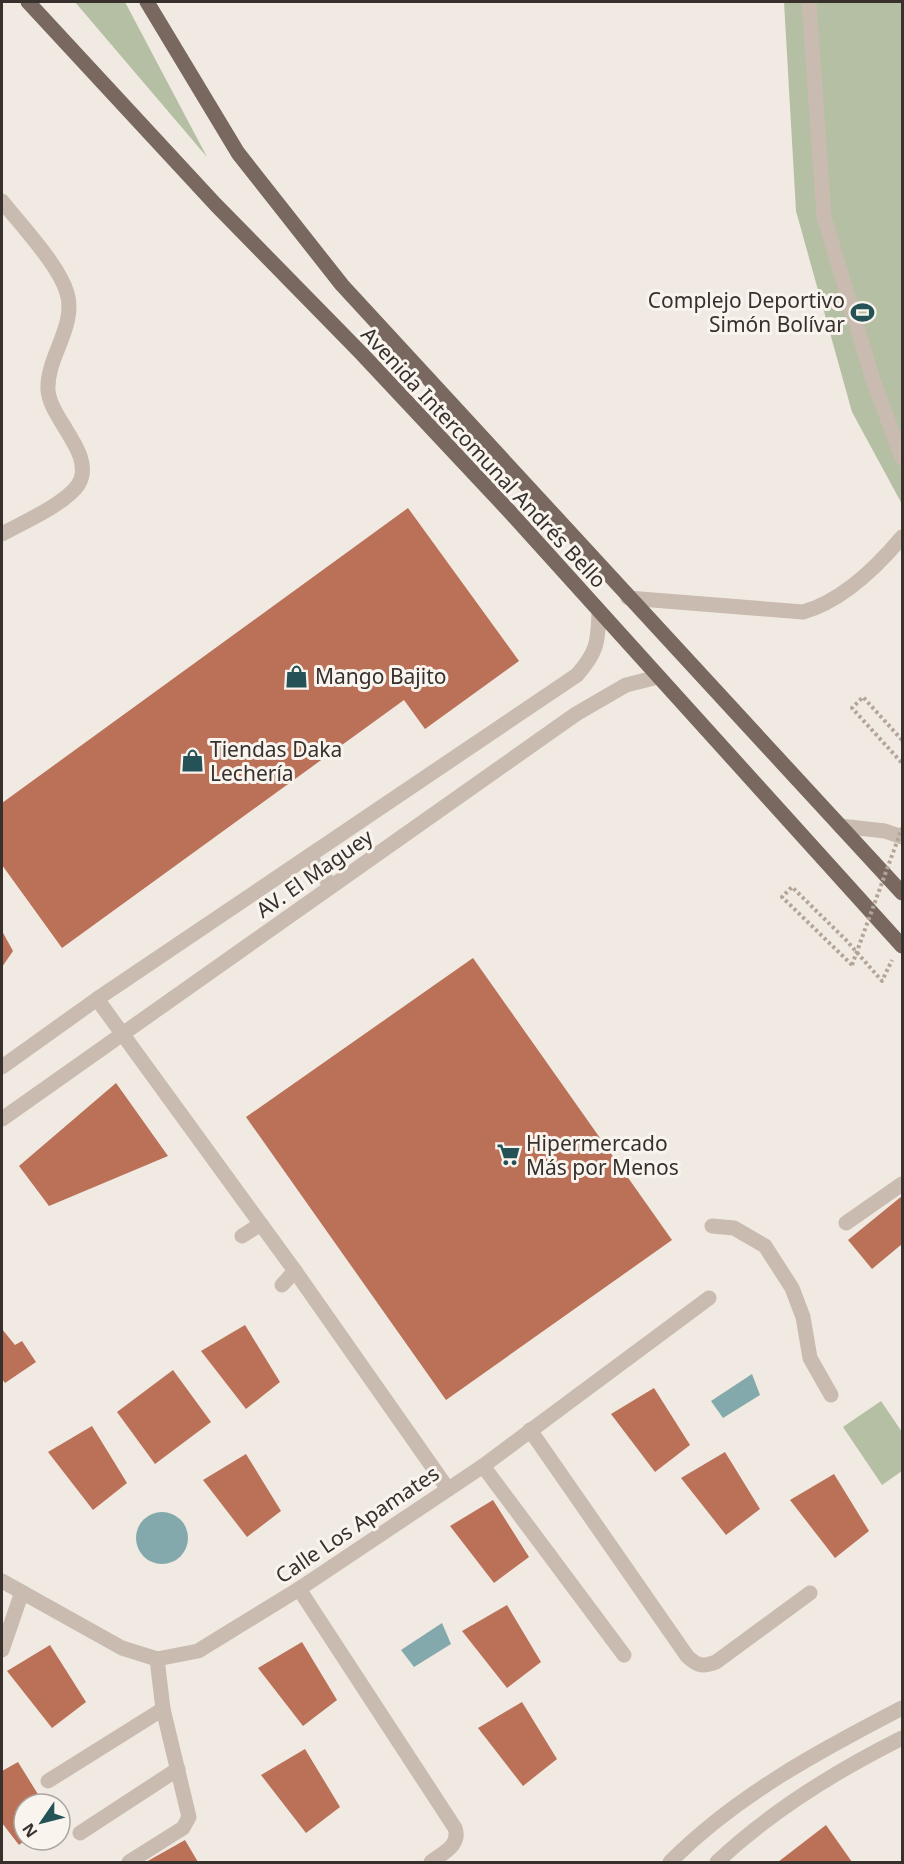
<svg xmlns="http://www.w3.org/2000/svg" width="904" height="1864" font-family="'Noto Sans',sans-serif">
	<rect width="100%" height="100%" fill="#f1eae2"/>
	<!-- green -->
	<g fill="#b5bfa3">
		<polygon points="75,2 125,2 207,157"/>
		<polygon points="784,2 902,2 902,504 852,412 796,211"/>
		<polygon points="881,1401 902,1432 902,1471 882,1485 843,1427"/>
	</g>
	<!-- water -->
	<g fill="#84a9ac">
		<polygon points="752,1374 760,1395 723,1418 711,1401"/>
		<circle cx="162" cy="1538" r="26"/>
		<polygon points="442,1623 451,1644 414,1667 401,1650"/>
	</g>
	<!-- building -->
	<g fill="#ba7158">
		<polygon points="408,508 519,661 425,729 404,700 62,948 2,865 2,803"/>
		<polygon points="2,931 13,951 2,967"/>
		<polygon points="473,958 672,1240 446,1400 246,1117"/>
		<polygon points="116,1083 168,1156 49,1206 19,1166"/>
		<polygon points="902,1196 902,1244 872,1269 848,1240"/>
		<polygon points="245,1325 280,1382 246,1409 201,1351"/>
		<polygon points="2,1329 15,1345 22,1341 36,1362 5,1383 2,1379"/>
		<polygon points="173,1370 211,1422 155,1464 117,1412"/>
		<polygon points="654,1388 690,1445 655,1472 611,1414"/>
		<polygon points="92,1426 127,1483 93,1510 48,1452"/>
		<polygon points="725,1452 760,1509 726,1535 681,1478"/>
		<polygon points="246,1454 281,1511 247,1537 203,1480"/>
		<polygon points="834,1474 869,1531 835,1558 790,1500"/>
		<polygon points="493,1500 529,1557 494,1583 450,1526"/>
		<polygon points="507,1605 541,1662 507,1688 462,1631"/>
		<polygon points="302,1642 337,1700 303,1726 258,1668"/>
		<polygon points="50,1645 86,1702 52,1728 7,1671"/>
		<polygon points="522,1702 557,1759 523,1786 478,1728"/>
		<polygon points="305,1749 340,1807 306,1833 261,1775"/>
		<polygon points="18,1762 44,1804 24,1804 24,1841 19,1845 2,1823 2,1771"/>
		<polygon points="826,1825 852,1862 778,1862"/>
		<polygon points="185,1840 198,1862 146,1862"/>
	</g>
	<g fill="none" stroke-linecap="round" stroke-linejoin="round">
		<!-- path -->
		<g stroke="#b4a599" stroke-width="4" stroke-dasharray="3 3" stroke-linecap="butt">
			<polyline points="902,740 863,697 852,708 902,763"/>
			<polyline points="852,965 782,897 792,887 846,940 882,981 892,960"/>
		</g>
		<!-- minor -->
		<g stroke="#c9bbaf" stroke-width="15">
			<polyline points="809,2 824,217 873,380 902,458"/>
			<path d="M 2,201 C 20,224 59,265 67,293 C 77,326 46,358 48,390 C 50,420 97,455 78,485 C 65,504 22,523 2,534"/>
			<path d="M 628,598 L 803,612 C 842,601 876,568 902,537"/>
			<polyline points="840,826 885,831 902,837"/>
			<polyline points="309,856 331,886"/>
			<polyline points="97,999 295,1271 448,1489"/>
			<path d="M 2,1067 L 97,999 L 577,675 C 597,652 598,643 599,613"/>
			<polyline points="2,1119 576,714 626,685 658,677"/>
			<polyline points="846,1223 902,1184"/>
			<polyline points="712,1226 734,1228 765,1246 792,1288 803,1317 810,1358 831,1395"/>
			<polyline points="242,1236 261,1224"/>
			<polyline points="282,1285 295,1271"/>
			<path d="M 530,1430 L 687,1656 C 697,1666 703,1667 716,1662 L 810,1593"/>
			<polyline points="483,1466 624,1655"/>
			<polyline points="2,1581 122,1648 157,1659 198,1651 299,1589 483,1466 709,1298"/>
			<path d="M 299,1589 L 455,1828 C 461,1845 443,1853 431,1862"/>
			<polyline points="2,1650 22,1592"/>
			<polyline points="48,1781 163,1709"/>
			<polyline points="80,1833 178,1769"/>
			<polyline points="129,1862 183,1828 189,1817 163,1709 157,1659"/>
			<path d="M 670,1862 C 737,1795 819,1751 902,1708"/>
			<path d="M 717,1862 C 771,1811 836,1771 902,1738"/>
		</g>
		<!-- major -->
		<g stroke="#78685f" stroke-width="15">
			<polyline points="28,2 216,205 362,354 510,512 902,946"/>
			<polyline points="147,2 238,153 342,285 902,893"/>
		</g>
		<!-- path-bridge -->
		<polyline stroke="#b4a599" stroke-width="4" stroke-dasharray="3 3" stroke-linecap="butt" points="852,965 902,828"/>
	</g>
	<!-- icons -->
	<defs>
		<symbol id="stadium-bare" viewBox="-9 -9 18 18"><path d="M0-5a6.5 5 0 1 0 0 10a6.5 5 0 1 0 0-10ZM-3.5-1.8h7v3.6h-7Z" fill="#255256" stroke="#f9f4ee" stroke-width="2.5" paint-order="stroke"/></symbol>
		<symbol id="shop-bare" viewBox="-9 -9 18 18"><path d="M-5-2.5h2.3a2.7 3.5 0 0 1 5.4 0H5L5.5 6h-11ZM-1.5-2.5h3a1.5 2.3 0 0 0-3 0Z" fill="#255256" stroke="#f9f4ee" stroke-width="2.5" paint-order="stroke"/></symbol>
		<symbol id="supermarket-bare" viewBox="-9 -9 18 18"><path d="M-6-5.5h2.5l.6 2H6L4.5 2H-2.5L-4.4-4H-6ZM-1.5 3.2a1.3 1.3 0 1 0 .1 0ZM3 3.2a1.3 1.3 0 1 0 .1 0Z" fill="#255256" stroke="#f9f4ee" stroke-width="2.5" paint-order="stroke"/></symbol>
	</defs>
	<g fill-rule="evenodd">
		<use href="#stadium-bare" x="846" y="296" width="33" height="33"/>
		<use href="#shop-bare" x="280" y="660" width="33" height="33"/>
		<use href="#shop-bare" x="176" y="744" width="33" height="33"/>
		<use href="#supermarket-bare" x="492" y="1138" width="33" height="33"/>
	</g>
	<g text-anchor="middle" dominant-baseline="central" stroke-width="6" stroke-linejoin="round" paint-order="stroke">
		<!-- poi labels -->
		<g font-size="21" fill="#38302c" stroke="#f9f4ee" text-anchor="start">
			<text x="845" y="300" text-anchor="end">Complejo Deportivo<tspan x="845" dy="24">Simón Bolívar</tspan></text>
			<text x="315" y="676">Mango Bajito</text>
			<text x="210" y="749">Tiendas Daka<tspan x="210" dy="24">Lechería</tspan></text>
			<text x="526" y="1143">Hipermercado<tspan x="526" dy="24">Más por Menos</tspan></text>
		</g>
		<!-- street labels -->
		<g font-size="21" fill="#38302c" stroke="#f9f4ee">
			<text transform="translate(484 457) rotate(47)">Avenida Intercomunal Andrés Bello</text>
			<text transform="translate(314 873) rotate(-35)">AV. El Maguey</text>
			<text transform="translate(357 1524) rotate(-34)">Calle Los Apamates</text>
		</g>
	</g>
	<!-- border -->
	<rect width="904" height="1864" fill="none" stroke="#38302c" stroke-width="6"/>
	<!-- north arrow -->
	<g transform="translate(42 1822) rotate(235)"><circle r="28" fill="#f9f4ee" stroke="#aca6a0" stroke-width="1.5"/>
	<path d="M0-4.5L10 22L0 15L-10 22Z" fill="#255256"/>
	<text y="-9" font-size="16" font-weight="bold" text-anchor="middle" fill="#38302c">N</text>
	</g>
</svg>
